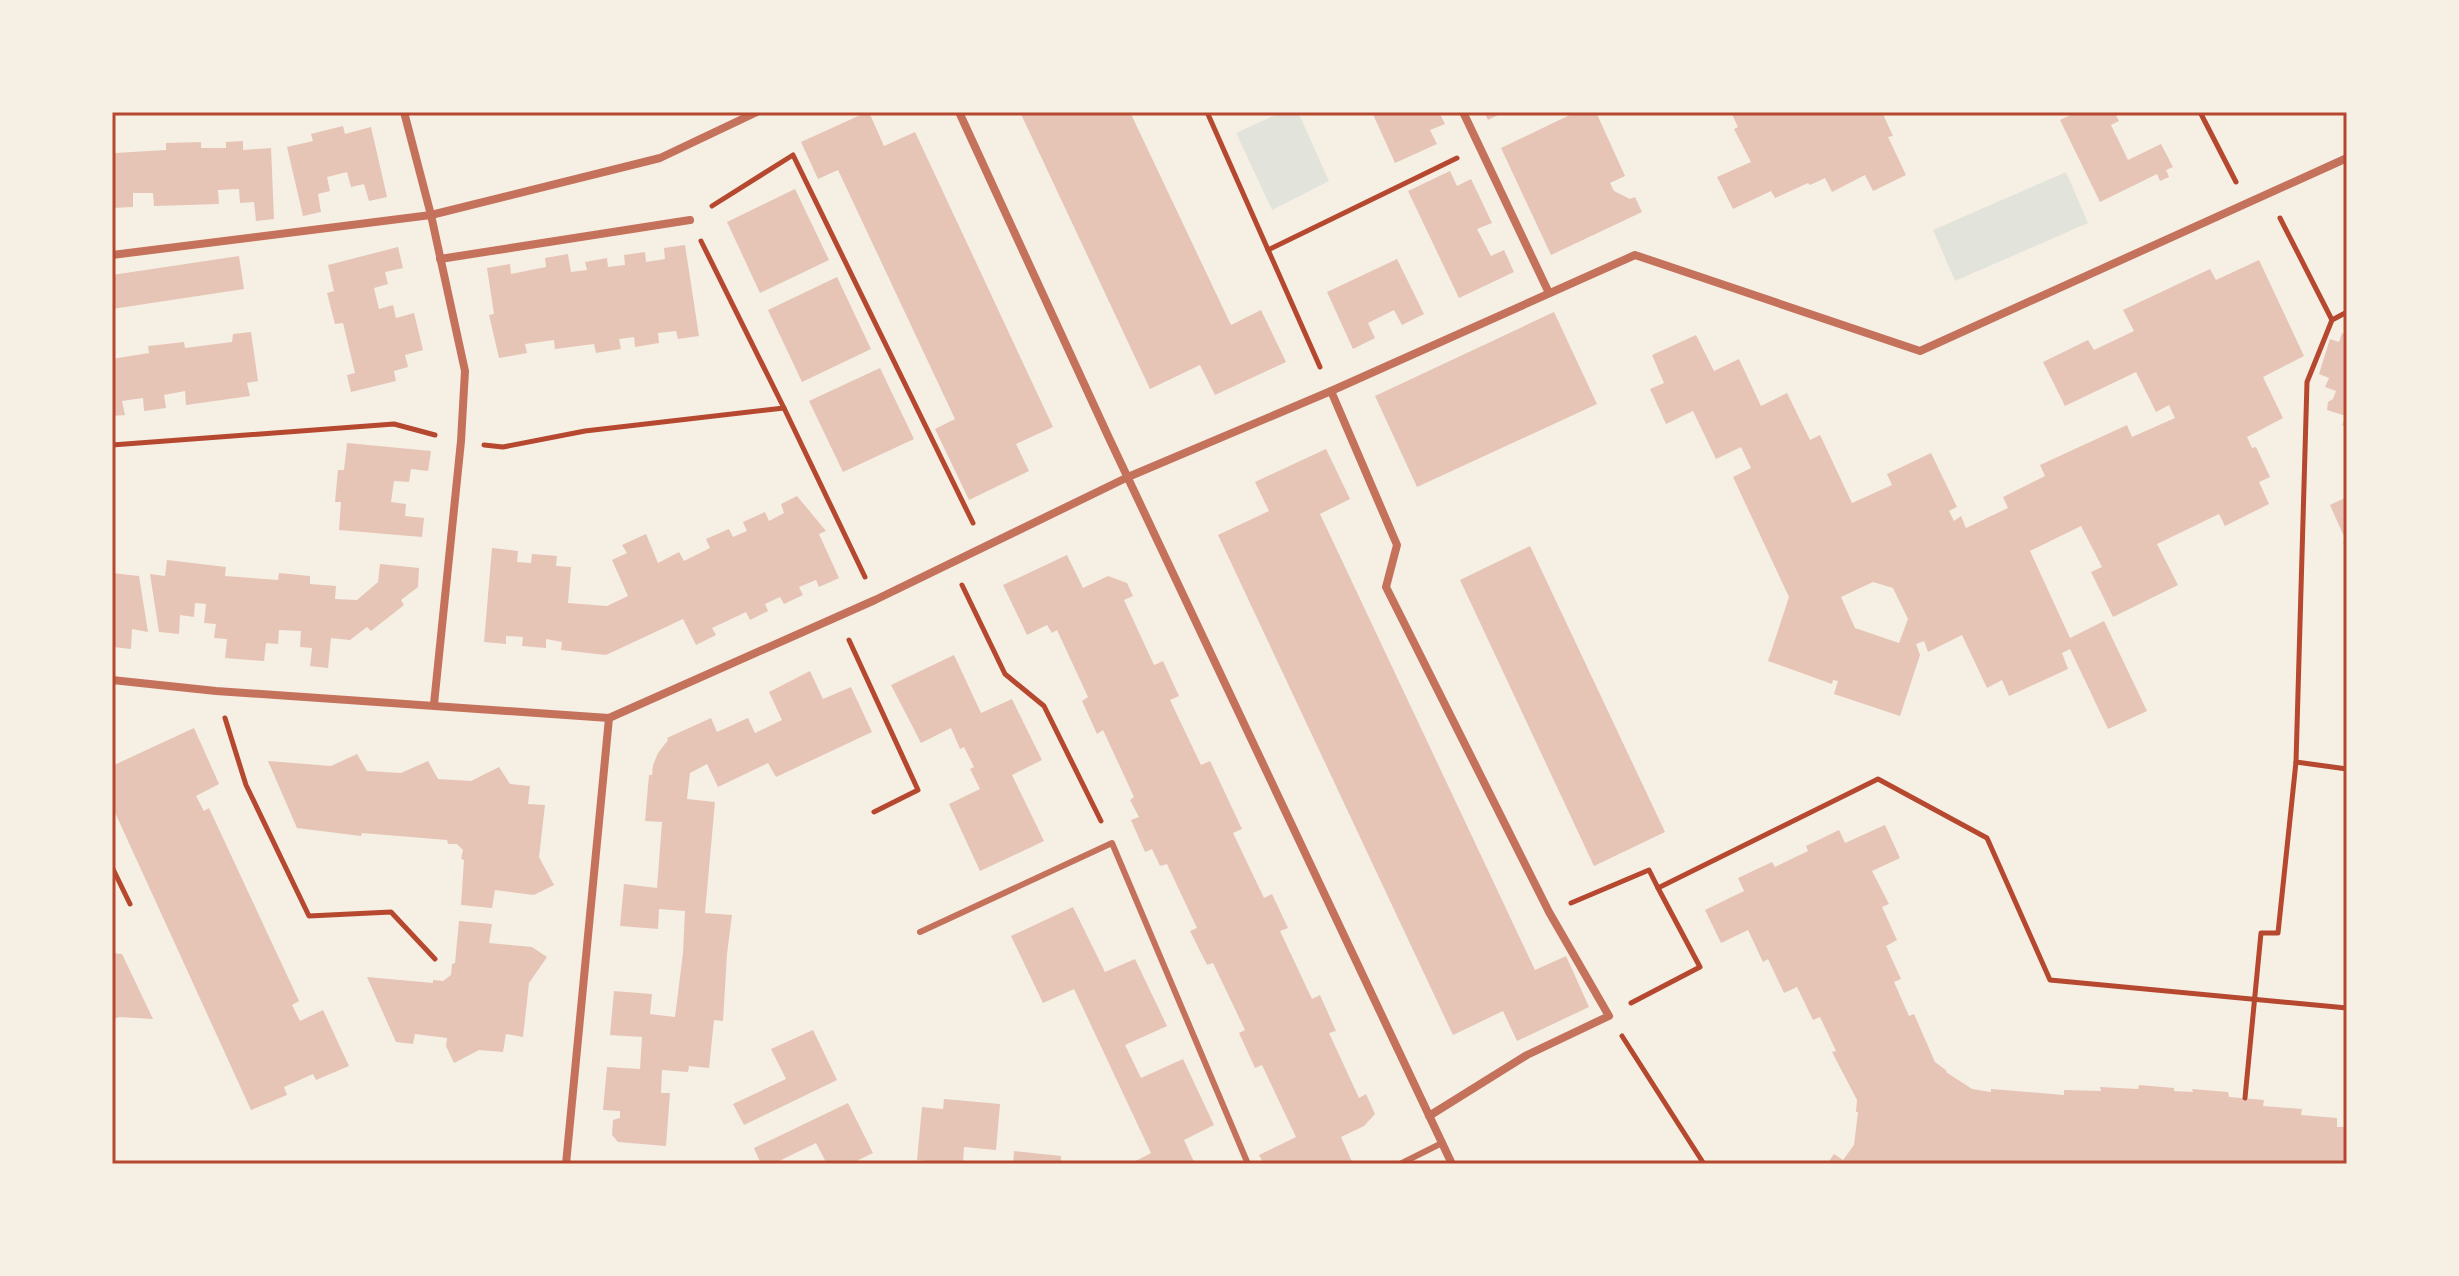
<svg xmlns="http://www.w3.org/2000/svg" width="2459" height="1276" font-family="'Asap Condensed',sans-serif">
	<rect width="100%" height="100%" fill="#f6efe4"/>
	<!-- green -->
	<g fill="#e2e4dc">
		<polygon points="1282,112 1298,112 1329,181 1272,210 1236,133"/>
		<polygon points="2066,172 2088,223 1955,281 1933,230"/>
	</g>
	<!-- building -->
	<g fill="#e6c5b7" fill-rule="evenodd">
		<polygon points="867,112 869,112 884,146 915,132 1053,427 1016,444 1029,471 969,500 935,429 955,419 838,170 818,179 801,142"/>
		<polygon points="1020,112 1130,112 1231,325 1261,310 1286,362 1215,395 1200,365 1150,389"/>
		<polygon points="1372,112 1439,112 1445,124 1430,130 1437,144 1395,163"/>
		<polygon points="1484,112 1504,112 1488,120"/>
		<polygon points="1576,112 1596,112 1625,176 1610,183 1614,191 1630,199 1635,197 1642,212 1551,255 1501,148"/>
		<polygon points="1731,112 1882,112 1893,136 1888,137 1906,175 1873,191 1865,175 1832,192 1825,178 1810,185 1808,183 1775,198 1771,191 1733,209 1717,177 1751,162 1734,129 1738,127"/>
		<polygon points="2077,112 2114,112 2119,121 2111,125 2128,160 2161,144 2173,167 2166,170 2169,177 2160,181 2157,174 2100,202 2060,120"/>
		<polygon points="343,126 345,134 371,127 387,197 369,201 364,184 351,187 347,172 327,177 330,191 318,194 321,212 303,216 287,147 313,141 311,134"/>
		<polygon points="243,141 243,150 271,148 274,219 256,221 254,202 240,203 239,189 218,190 219,204 154,206 153,193 133,193 133,207 112,208 112,146 115,146 115,153 166,150 166,143 201,142 201,148 226,148 226,142"/>
		<polygon points="1450,171 1457,186 1471,179 1492,223 1477,229 1491,256 1504,250 1514,272 1459,298 1408,191"/>
		<polygon points="795,189 829,260 760,293 727,222"/>
		<polygon points="685,245 699,336 678,339 676,331 658,333 659,343 635,347 634,337 619,339 621,349 596,353 594,344 555,349 554,340 525,344 527,353 499,358 489,315 494,314 487,268 510,264 511,274 546,267 545,258 568,254 571,272 587,270 585,262 607,258 608,267 625,265 624,255 645,252 646,262 665,259 664,248"/>
		<polygon points="398,247 403,268 385,272 388,284 374,288 379,309 393,305 396,318 414,313 423,350 405,355 408,367 394,371 396,381 351,392 347,375 355,373 343,323 335,324 327,293 334,291 328,265"/>
		<polygon points="239,256 244,289 112,309 112,275"/>
		<polygon points="1397,259 1424,314 1402,325 1394,310 1368,323 1375,338 1353,349 1327,292"/>
		<path d="M 2259,260 L 2304,356 L 2263,377 L 2283,418 L 2247,437 L 2252,448 L 2256,447 L 2270,477 L 2259,482 L 2269,504 L 2225,526 L 2219,514 L 2157,544 L 2178,585 L 2113,617 L 2091,572 L 2102,567 L 2081,526 L 2030,551 L 2070,638 L 2104,621 L 2147,711 L 2108,729 L 2070,649 L 2062,653 L 2068,669 L 2009,696 L 2002,680 L 1987,688 L 1962,635 L 1928,652 L 1924,641 L 1916,644 L 1920,655 L 1900,716 L 1834,694 L 1838,681 L 1833,680 L 1832,684 L 1768,661 L 1789,597 L 1733,477 L 1751,468 L 1741,447 L 1716,459 L 1693,411 L 1666,424 L 1650,389 L 1664,383 L 1652,355 L 1696,335 L 1714,371 L 1739,359 L 1761,406 L 1787,393 L 1810,440 L 1820,435 L 1852,503 L 1892,485 L 1887,474 L 1931,453 L 1957,507 L 1949,511 L 1954,521 L 1961,516 L 1966,528 L 2008,508 L 2003,497 L 2045,476 L 2040,465 L 2127,425 L 2132,437 L 2175,418 L 2169,405 L 2156,412 L 2136,372 L 2065,406 L 2043,362 L 2088,340 L 2094,350 L 2134,331 L 2123,310 L 2210,269 L 2216,280 ZM 1873,582 L 1893,588 L 1908,619 L 1899,643 L 1855,628 L 1841,597 Z"/>
		<polygon points="837,277 871,349 802,382 768,310"/>
		<polygon points="1554,312 1597,404 1417,487 1375,396"/>
		<polygon points="251,332 258,381 247,383 250,396 186,405 185,391 164,395 166,408 144,411 143,398 122,401 125,415 112,416 112,359 149,353 148,346 184,342 185,348 232,342 233,334"/>
		<polygon points="2342,333 2347,335 2347,427 2342,425 2346,416 2327,410 2328,402 2333,399 2336,391 2325,387 2329,378 2319,374 2330,339 2339,342"/>
		<polygon points="880,368 914,439 843,472 809,401"/>
		<polygon points="347,443 431,451 428,471 411,469 409,482 394,481 391,502 406,504 405,516 424,518 422,537 339,530 341,502 335,502 338,470 344,470"/>
		<polygon points="1326,449 1350,499 1320,514 1535,970 1566,956 1589,1007 1517,1041 1503,1011 1453,1035 1218,535 1269,511 1255,482"/>
		<polygon points="797,496 826,531 819,534 839,578 819,587 816,580 799,587 803,595 784,604 780,597 765,604 768,611 750,620 746,612 712,628 716,635 696,645 683,619 606,655 561,650 562,642 546,639 546,648 522,646 523,637 506,636 506,644 484,642 492,548 518,551 517,562 531,563 532,554 557,556 556,566 571,567 568,603 607,606 628,596 612,560 627,553 622,545 646,534 658,563 679,552 684,561 710,548 706,539 729,529 733,537 747,531 743,522 765,512 769,521 784,513 781,504"/>
		<polygon points="2347,497 2347,551 2343,543 2346,541 2330,505"/>
		<polygon points="1530,546 1665,832 1594,866 1460,580"/>
		<polygon points="1067,555 1083,588 1108,576 1127,583 1133,596 1124,600 1154,665 1163,661 1179,696 1170,700 1201,765 1210,761 1242,829 1233,833 1264,898 1272,894 1288,928 1280,931 1312,999 1320,995 1336,1031 1329,1033 1359,1098 1366,1094 1375,1114 1364,1126 1341,1137 1353,1164 1264,1164 1259,1155 1296,1137 1262,1065 1255,1068 1239,1033 1245,1030 1213,963 1207,965 1190,931 1197,928 1167,864 1160,866 1152,849 1145,852 1131,820 1139,817 1130,800 1134,797 1103,730 1097,734 1082,701 1088,697 1057,630 1052,633 1047,625 1027,635 1003,585"/>
		<polygon points="167,560 226,567 225,576 278,580 279,573 310,576 310,584 336,586 335,599 357,600 378,582 380,564 419,568 418,587 401,600 404,605 371,631 367,627 350,640 331,638 328,668 310,666 312,648 300,647 301,631 279,630 278,644 266,643 264,661 225,658 227,639 214,638 216,624 204,623 206,604 195,603 194,617 180,615 179,634 159,632 150,574 165,576"/>
		<polygon points="112,573 139,576 148,632 132,629 131,649 113,647 115,630 112,629"/>
		<polygon points="954,655 981,713 1012,699 1042,760 1012,775 1044,841 980,871 949,804 980,789 970,769 974,767 964,747 960,749 951,728 921,743 891,685"/>
		<polygon points="810,671 823,699 851,687 872,732 776,777 768,763 718,787 707,764 690,773 687,799 715,802 705,913 732,915 727,954 723,1021 714,1020 709,1068 689,1066 688,1072 662,1070 661,1093 670,1093 666,1146 618,1142 612,1135 613,1120 620,1118 620,1111 603,1110 607,1067 640,1069 642,1037 610,1035 614,991 652,994 650,1014 675,1017 683,953 685,911 659,909 658,929 620,926 624,884 657,888 662,822 645,821 649,775 652,775 653,765 658,753 668,740 667,738 711,718 717,732 748,718 755,733 782,720 769,692"/>
		<polygon points="194,728 219,784 196,796 204,811 209,808 299,1001 292,1005 300,1021 323,1010 349,1066 316,1080 313,1074 284,1087 287,1095 251,1110 112,806 112,766"/>
		<polygon points="357,754 367,771 401,773 428,761 438,779 471,781 499,767 510,784 530,786 528,804 545,805 539,857 554,885 534,895 495,890 492,908 461,905 464,860 461,859 463,850 457,844 448,844 447,840 362,833 361,836 297,828 268,761 331,766"/>
		<polygon points="1885,825 1900,858 1872,871 1889,904 1882,907 1897,940 1886,946 1901,979 1894,982 1909,1016 1914,1014 1935,1062 1947,1071 1946,1072 1972,1089 1991,1092 1991,1089 2064,1095 2064,1090 2101,1091 2100,1087 2138,1089 2139,1085 2174,1088 2174,1091 2193,1092 2192,1089 2228,1092 2229,1097 2264,1100 2263,1106 2302,1109 2301,1115 2337,1118 2337,1127 2347,1127 2347,1164 1827,1164 1834,1154 1843,1160 1854,1145 1858,1112 1856,1112 1857,1100 1832,1052 1836,1051 1820,1017 1813,1020 1797,987 1784,993 1768,959 1763,962 1748,930 1721,943 1705,910 1744,891 1738,878 1772,862 1775,867 1808,851 1806,846 1839,830 1845,843"/>
		<polygon points="1073,907 1105,972 1135,959 1167,1026 1125,1045 1141,1078 1183,1059 1214,1125 1184,1140 1195,1164 1130,1164 1151,1153 1074,989 1043,1003 1011,936"/>
		<polygon points="459,921 492,924 489,943 532,947 547,957 529,983 523,1037 506,1034 503,1052 479,1050 454,1063 446,1046 447,1038 415,1034 413,1044 396,1042 367,977 433,983 433,980 443,981 451,975 452,964 455,963"/>
		<polygon points="112,953 122,954 153,1019 119,1017 112,1020"/>
		<polygon points="813,1030 837,1080 744,1125 733,1104 786,1079 771,1049"/>
		<polygon points="944,1099 1000,1104 996,1150 964,1147 963,1164 917,1160 922,1107 943,1109"/>
		<polygon points="848,1103 873,1153 850,1164 827,1164 816,1143 773,1164 761,1164 754,1148"/>
		<polygon points="1014,1151 1061,1156 1061,1164 1013,1164"/>
	</g>
	<g fill="none" stroke-linecap="round" stroke-linejoin="round">
		<!-- path -->
		<g stroke="#b5482f" stroke-width="5">
			<polyline points="1207,112 1320,367"/>
			<polyline points="2200,112 2236,182"/>
			<polyline points="712,206 793,155 973,523"/>
			<polyline points="2280,218 2332,320"/>
			<polyline points="701,241 784,408 865,577"/>
			<polyline points="1268,250 1457,158"/>
			<polyline points="112,445 394,424 435,435"/>
			<polyline points="484,445 503,447 585,431 784,408"/>
			<polyline points="962,585 1005,674 1044,706 1101,821"/>
			<polyline points="849,640 918,790 874,812"/>
			<polyline points="225,718 246,785 309,916 391,912 435,959"/>
			<polyline points="2296,762 2347,769"/>
			<polyline points="112,867 130,904"/>
			<polyline points="1571,903 1649,870 1658,888 1878,779 1987,838 2050,980 2347,1008"/>
			<polyline points="1631,1003 1700,967 1658,888"/>
			<polyline points="1622,1036 1704,1164"/>
			<polyline points="2245,1098 2261,933 2278,933 2296,762 2307,382 2332,320 2347,312"/>
		</g>
		<!-- service -->
		<g stroke="#c5725c" stroke-width="6">
			<polyline points="920,932 1112,843 1248,1164"/>
			<polyline points="1400,1164 1442,1143"/>
		</g>
		<!-- minor -->
		<g stroke="#c5725c" stroke-width="8">
			<polyline points="404,112 431,215 465,371 461,441 434,704"/>
			<polyline points="959,112 1109,438 1452,1164"/>
			<polyline points="1463,112 1549,293"/>
			<polyline points="112,255 431,215 660,158 757,112"/>
			<polyline points="440,259 690,220"/>
			<polyline points="1331,391 1397,545 1386,587 1549,912 1609,1016 1527,1055 1429,1116"/>
			<polyline points="112,680 216,691 609,718 875,600 1128,477 1331,391 1635,255 1920,351 2347,158"/>
			<polyline points="566,1164 609,718"/>
		</g>
	</g>
	<!-- border -->
	<rect width="2459" height="1276" fill="none" stroke="#f6efe4" stroke-width="228"/>
	<rect x="114" y="114" width="2231" height="1048" fill="none" stroke="#b5482f" stroke-width="3"/>
</svg>
